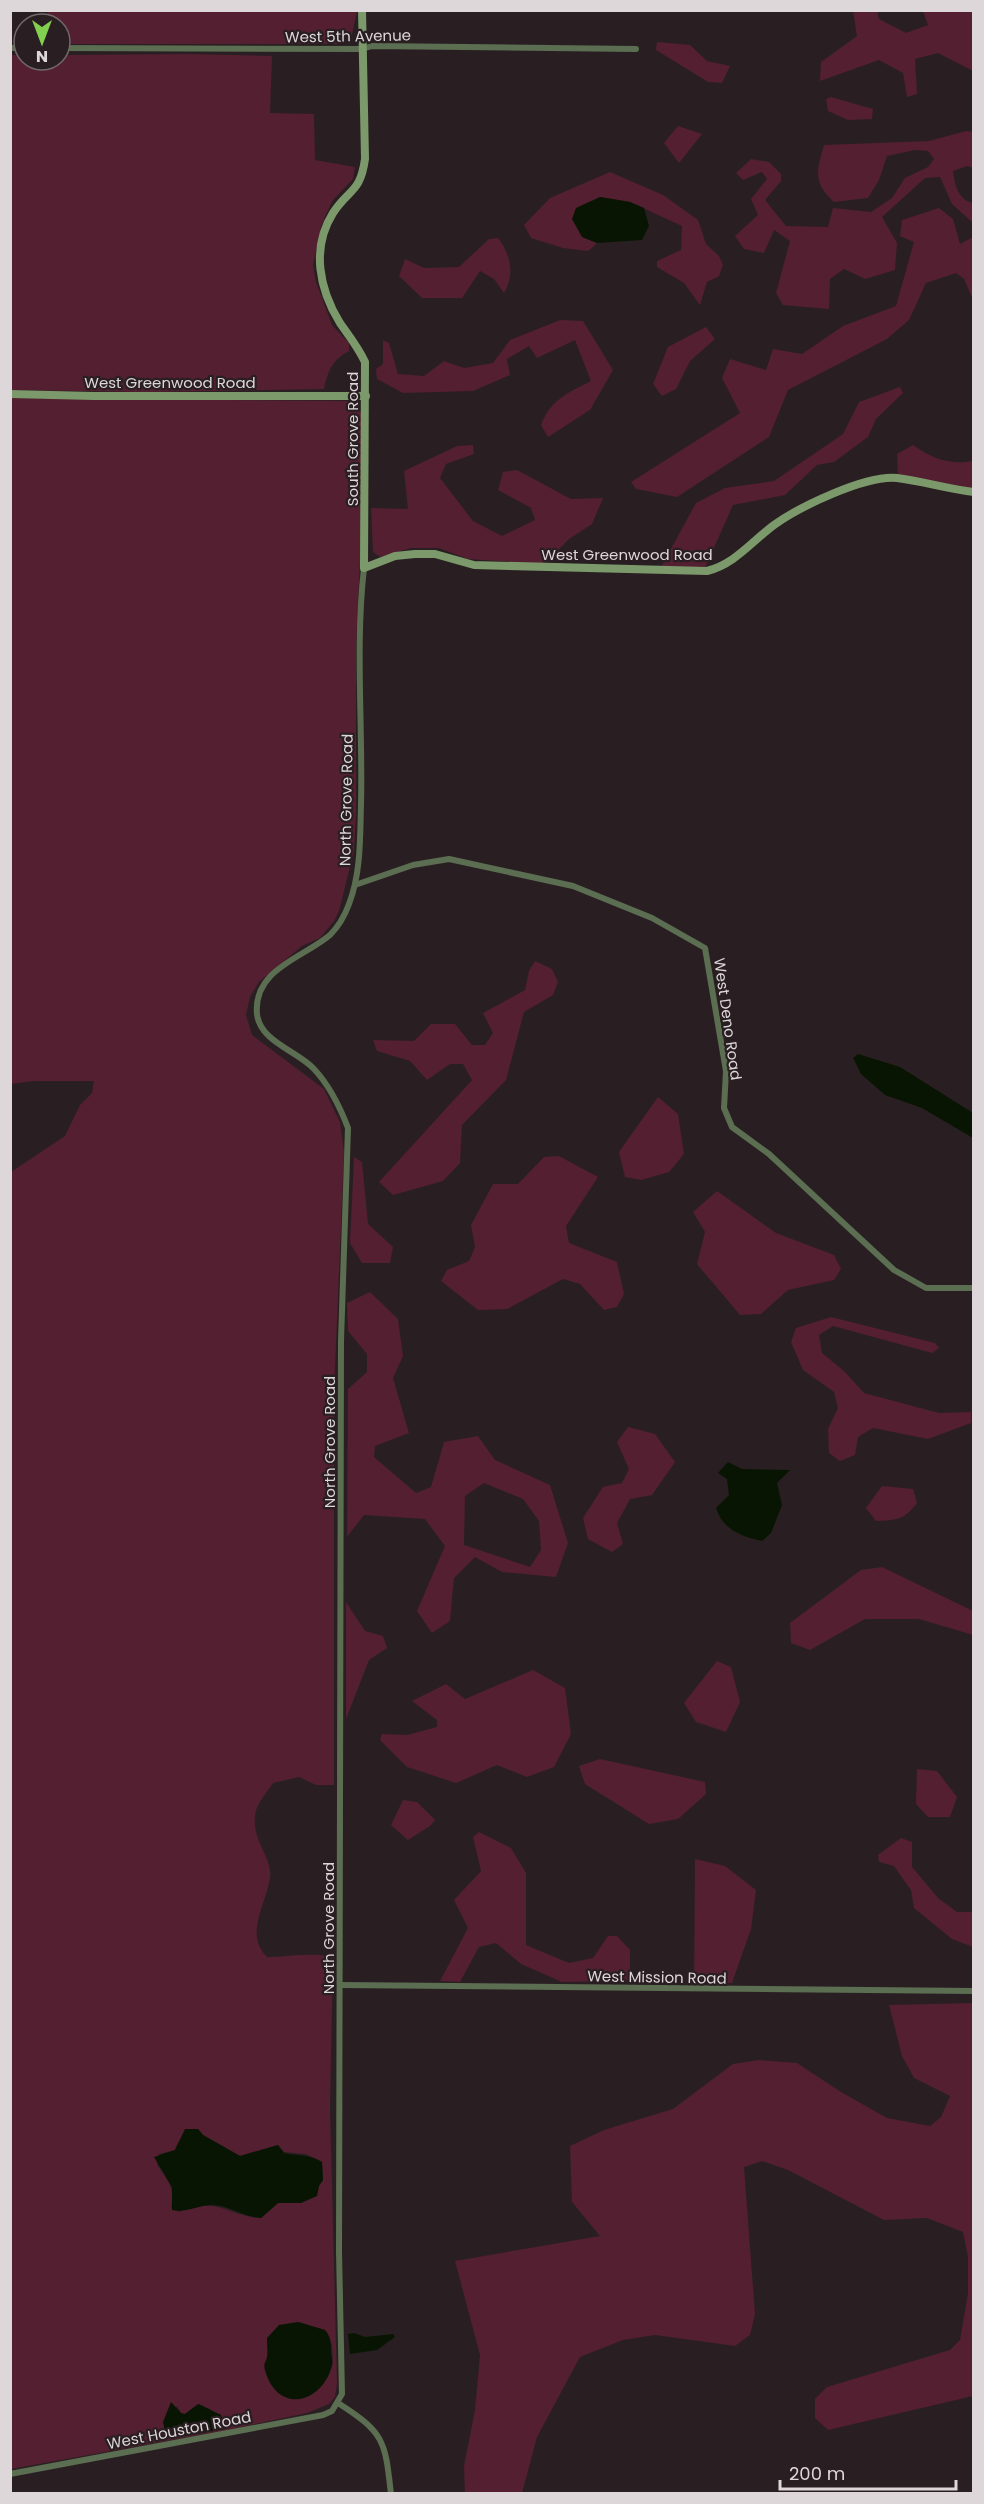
<svg xmlns="http://www.w3.org/2000/svg" width="984" height="2504" font-family="Poppins,sans-serif">
	<rect width="100%" height="100%" fill="#291f22"/>
	<!-- green -->
	<g fill="#531f31" fill-rule="evenodd">
		<polygon points="48,10 357,10 357,11 351,39 341,44 60,44 60,24 48,24"/>
		<polygon points="853,11 877,11 879,19 906,33 928,25 923,11 973,11 973,71 938,53 915,59 917,94 907,97 903,73 879,60 820,81 821,62 857,36"/>
		<polygon points="657,42 690,45 707,61 730,66 722,83 708,82 656,50"/>
		<path d="M 188,54 L 272,56 L 270,113 L 314,114 L 315,160 L 355,167 L 353,179 L 333,200 L 326,214 L 321,227 L 313,265 L 316,282 L 332,325 L 349,343 L 349,351 C 332,360 328,371 324,389 L 146,392 L 11,390 L 10,55 L 24,55 L 24,60 L 60,60 L 60,55 Z"/>
		<polygon points="831,97 873,109 872,119 848,120 828,111 826,99"/>
		<polygon points="678,126 702,134 679,163 664,143"/>
		<path d="M 966,131 L 973,132 L 973,168 L 967,166 L 953,171 C 955,185 958,200 973,203 L 973,223 L 952,204 L 940,177 L 925,178 L 882,217 L 897,243 L 895,270 L 865,279 L 844,269 L 830,279 L 829,309 L 783,305 L 776,293 L 790,241 L 774,230 L 764,253 L 744,249 L 735,236 L 758,215 L 751,199 L 767,179 L 762,172 L 743,180 L 736,173 L 751,159 L 769,162 L 781,174 L 781,181 L 765,200 L 786,226 L 828,227 L 833,208 L 871,212 L 892,198 L 905,178 L 928,167 L 934,159 L 928,151 L 915,150 L 887,156 L 879,180 L 868,198 L 834,202 C 812,182 817,170 824,145 L 929,141 Z"/>
		<polygon points="610,172 663,195 698,220 706,244 719,256 723,265 719,276 707,282 700,305 684,283 657,267 657,261 681,250 682,226 630,202 600,197 582,237 597,243 588,251 563,248 531,238 524,225 550,198"/>
		<polygon points="939,208 953,219 960,244 973,237 973,300 964,279 956,273 926,283 909,320 887,339 788,390 769,437 677,497 636,489 631,482 740,413 722,378 730,359 766,370 773,349 802,354 843,326 896,306 914,242 900,236 902,220"/>
		<path d="M 498,238 C 511,255 515,275 504,293 L 494,279 L 480,271 L 462,298 L 422,298 L 399,276 L 405,259 L 424,268 L 459,267 L 489,239 Z"/>
		<path d="M 560,320 L 583,321 L 613,370 L 590,410 L 548,437 L 541,425 C 551,399 568,393 591,381 L 575,340 L 537,358 L 529,346 L 507,359 L 510,375 L 473,391 L 403,393 L 377,379 L 376,369 L 383,364 L 383,340 L 389,343 L 398,374 L 424,376 L 444,361 L 464,368 L 493,363 L 510,340 Z"/>
		<polygon points="706,327 715,339 690,361 676,389 662,396 653,384 668,347"/>
		<polygon points="900,387 903,393 876,419 868,437 834,462 817,465 785,495 733,505 705,568 661,567 696,503 725,488 774,481 843,434 859,402"/>
		<path d="M 10,398 L 354,401 L 361,413 L 362,520 L 356,646 L 356,812 L 354,851 L 339,911 L 334,921 L 320,938 L 302,946 L 259,982 L 250,997 L 246,1015 L 252,1035 L 324,1089 L 340,1122 L 344,1152 L 334,1392 L 334,1785 L 316,1785 L 299,1777 L 273,1783 C 268,1791 258,1802 256,1811 C 249,1839 273,1856 270,1878 C 266,1905 244,1934 267,1957 C 289,1957 311,1952 333,1957 L 330,2108 L 337,2383 L 335,2397 L 329,2404 L 307,2413 L 227,2430 L 11,2469 L 11,1172 L 65,1136 L 80,1105 L 92,1093 L 94,1081 L 33,1081 L 11,1084 ZM 198,2129 L 203,2135 L 240,2156 L 278,2145 L 284,2152 L 306,2154 L 322,2162 L 323,2180 L 301,2203 L 278,2203 L 261,2218 C 226,2216 219,2196 179,2212 L 171,2207 C 176,2189 167,2179 157,2165 L 159,2154 L 175,2150 L 178,2142 ZM 298,2322 L 325,2330 L 332,2345 L 333,2363 L 268,2356 ZM 199,2404 L 212,2410 L 163,2422 L 177,2406 L 181,2413 L 185,2414 Z"/>
		<polygon points="473,445 474,454 446,464 440,478 473,521 502,536 535,520 531,508 498,490 503,472 517,470 571,499 603,498 592,524 569,539 544,564 468,559 439,548 411,548 380,557 373,552 371,508 408,509 404,471 457,446"/>
		<path d="M 913,445 C 933,459 949,465 973,461 L 973,489 L 898,476 L 897,454 Z"/>
		<polygon points="535,961 552,969 558,982 553,995 524,1012 506,1080 462,1125 460,1163 443,1181 393,1195 379,1182 472,1080 463,1064 450,1064 427,1080 410,1061 377,1051 373,1040 414,1041 431,1024 455,1024 472,1045 485,1045 493,1033 483,1013 525,990 529,971"/>
		<polygon points="658,1097 678,1114 684,1154 669,1172 641,1180 625,1177 619,1152"/>
		<polygon points="559,1156 598,1177 566,1226 569,1243 617,1262 624,1294 617,1307 604,1310 580,1284 563,1279 507,1309 478,1310 441,1281 447,1270 469,1261 475,1247 471,1225 493,1184 518,1184 544,1157"/>
		<polygon points="354,1157 362,1162 368,1224 393,1247 390,1263 362,1263 350,1243"/>
		<polygon points="717,1191 776,1233 834,1255 841,1269 834,1280 788,1290 761,1314 740,1315 697,1264 705,1232 693,1212"/>
		<path d="M 370,1292 L 398,1319 L 403,1356 L 393,1378 L 409,1433 L 375,1446 L 374,1457 L 416,1493 L 431,1487 L 444,1442 L 478,1436 L 495,1460 L 550,1485 L 568,1543 L 556,1577 L 502,1572 L 475,1557 L 454,1578 L 450,1621 L 432,1633 L 417,1611 L 445,1546 L 425,1519 L 364,1515 L 347,1537 L 348,1389 L 367,1372 L 367,1354 L 348,1331 L 347,1303 ZM 484,1483 L 523,1499 L 539,1521 L 541,1550 L 530,1567 L 464,1545 L 465,1496 Z"/>
		<polygon points="831,1317 935,1343 939,1348 932,1353 833,1326 819,1335 822,1353 844,1371 864,1393 939,1413 971,1412 971,1423 928,1439 873,1428 858,1437 855,1455 840,1461 829,1453 828,1429 838,1408 834,1392 803,1370 791,1342 796,1328"/>
		<polygon points="628,1427 655,1434 675,1462 652,1495 630,1499 617,1523 623,1544 612,1552 588,1539 583,1518 603,1487 622,1483 629,1469 617,1442"/>
		<path d="M 882,1486 L 913,1489 L 917,1503 C 904,1520 897,1520 876,1521 L 866,1508 Z"/>
		<polygon points="882,1567 973,1611 973,1635 919,1619 865,1619 810,1650 791,1643 790,1623 861,1570"/>
		<polygon points="346,1602 365,1631 383,1636 387,1648 369,1660 346,1719"/>
		<polygon points="717,1661 731,1667 740,1702 726,1732 696,1722 684,1703"/>
		<polygon points="533,1670 565,1688 571,1734 554,1767 527,1777 497,1765 456,1783 407,1767 380,1740 382,1734 407,1735 437,1727 437,1720 412,1701 446,1684 465,1699"/>
		<polygon points="600,1759 705,1782 706,1794 678,1819 649,1824 585,1784 579,1766"/>
		<polygon points="917,1769 937,1771 957,1797 950,1817 928,1817 916,1804"/>
		<polygon points="403,1800 417,1802 435,1820 430,1826 408,1840 391,1825"/>
		<polygon points="479,1832 511,1848 526,1873 526,1945 569,1963 593,1958 608,1936 617,1936 630,1950 630,1981 562,1982 521,1964 496,1943 479,1947 460,1982 440,1981 468,1928 454,1900 481,1871 473,1837"/>
		<polygon points="901,1838 912,1842 912,1867 938,1898 957,1912 973,1912 973,1947 952,1939 914,1908 911,1890 894,1866 879,1862 878,1855"/>
		<polygon points="695,1859 725,1866 756,1890 751,1929 732,1983 694,1983"/>
		<polygon points="973,2003 973,2396 828,2430 815,2418 815,2399 827,2387 950,2350 960,2340 968,2293 968,2257 963,2232 927,2218 884,2220 788,2170 762,2161 744,2167 755,2314 750,2335 735,2346 655,2335 623,2340 580,2357 537,2437 522,2493 465,2493 464,2466 475,2410 480,2355 455,2261 600,2236 572,2202 570,2146 604,2130 673,2109 733,2064 759,2060 797,2063 841,2092 887,2118 930,2126 941,2117 950,2096 914,2078 902,2056 889,2005"/>
	</g>
	<!-- water -->
	<g fill="#081502">
		<polygon points="600,197 630,202 644,208 649,226 642,240 597,243 582,237 572,219 576,208"/>
		<polygon points="858,1054 900,1067 973,1113 973,1138 922,1108 885,1095 861,1074 853,1058"/>
		<path d="M 728,1462 L 742,1469 L 790,1470 L 777,1483 L 782,1505 L 771,1533 L 762,1541 C 742,1537 722,1529 716,1508 L 729,1495 L 727,1479 L 718,1473 Z"/>
		<path d="M 185,2129 L 198,2129 L 203,2135 L 240,2156 L 278,2145 L 284,2153 C 298,2156 310,2154 322,2162 L 323,2180 L 319,2186 L 317,2196 L 301,2203 L 278,2203 L 261,2218 C 243,2217 227,2204 210,2205 C 197,2206 184,2213 172,2210 L 172,2187 L 154,2157 L 175,2150 Z"/>
		<path d="M 298,2322 L 325,2330 C 331,2337 331,2343 331,2352 C 331,2357 333,2361 332,2366 C 321,2405 277,2414 265,2370 C 263,2363 266,2362 267,2357 C 268,2352 267,2344 267,2338 L 279,2325 Z"/>
		<polygon points="354,2333 365,2337 393,2334 395,2337 377,2350 350,2354 348,2334"/>
		<polygon points="171,2402 181,2413 185,2414 198,2404 221,2415 225,2429 179,2437 165,2431 163,2422"/>
	</g>
	<g fill="none" stroke-linecap="round" stroke-linejoin="round">
		<!-- street -->
		<g stroke="#5b6e51" stroke-width="6">
			<polyline points="10,48 24,48"/>
			<polyline points="60,48 362,49 372,46 636,49"/>
			<polyline points="355,885 413,865 449,859 573,886 652,918 705,948 726,1071 724,1108 732,1127 769,1154 894,1270 926,1288 974,1288"/>
			<polyline points="340,1985 974,1991"/>
			<path d="M 338,2403 C 385,2433 385,2441 391,2494"/>
			<path d="M 10,2474 L 323,2415 L 332,2411 L 342,2394 L 339,2251 L 341,1341 L 348,1128 C 340,1107 330,1086 314,1069 C 298,1051 260,1042 257,1014 C 253,969 303,958 330,935 C 338,927 345,915 349,904 C 361,873 360,838 361,805 C 363,726 355,647 364,568"/>
		</g>
		<!-- secondary -->
		<g stroke="#7b996a" stroke-width="8">
			<path d="M 362,10 L 365,159 C 360,194 349,188 333,213 C 311,248 319,289 340,323 C 349,336 358,347 365,362 L 364,568 L 395,556 L 415,554 L 435,554 L 474,565 L 707,571 C 735,564 751,542 774,525 C 799,507 865,475 897,478 C 922,481 948,489 974,492"/>
			<polyline points="10,394 94,396 366,396"/>
		</g>
	</g>
	<g text-anchor="middle" dominant-baseline="central" stroke-width="4.5" stroke-linejoin="round" paint-order="stroke">
		<!-- street labels -->
		<g font-size="15" fill="#ded7d9" stroke="#291f22">
			<text transform="translate(348 36) rotate(-1)">West 5th Avenue</text>
			<text x="170" y="382">West Greenwood Road</text>
			<text transform="translate(352 439) rotate(-90)">South Grove Road</text>
			<text x="627" y="554">West Greenwood Road</text>
			<text transform="translate(346 800) rotate(-89)">North Grove Road</text>
			<text transform="translate(728 1019) rotate(82)">West Deno Road</text>
			<text transform="translate(329 1442) rotate(-90)">North Grove Road</text>
			<text transform="translate(328 1928) rotate(-90)">North Grove Road</text>
			<text transform="translate(657 1977) rotate(1)">West Mission Road</text>
			<text transform="translate(179 2430) rotate(-11)">West Houston Road</text>
		</g>
	</g>
	<!-- border -->
	<rect width="984" height="2504" fill="none" stroke="#ded7d9" stroke-width="24"/>
	<!-- north arrow -->
	<g transform="translate(42 42) rotate(180)"><circle r="28" fill="#291f22" stroke="#71696b" stroke-width="1.5"/>
	<path d="M0-4.5L10 22L0 15L-10 22Z" fill="#82d04f"/>
	<text y="-9" font-size="16" font-weight="bold" text-anchor="middle" fill="#ded7d9">N</text>
	</g>
	<!-- scale -->
	<path d="M780 2480v9h176v-9" fill="none" stroke="#ded7d9" stroke-width="3"/>
	<text x="789" y="2480" font-size="18" fill="#ded7d9" stroke="#291f22" stroke-width="4.5" paint-order="stroke">200 m</text>
</svg>
